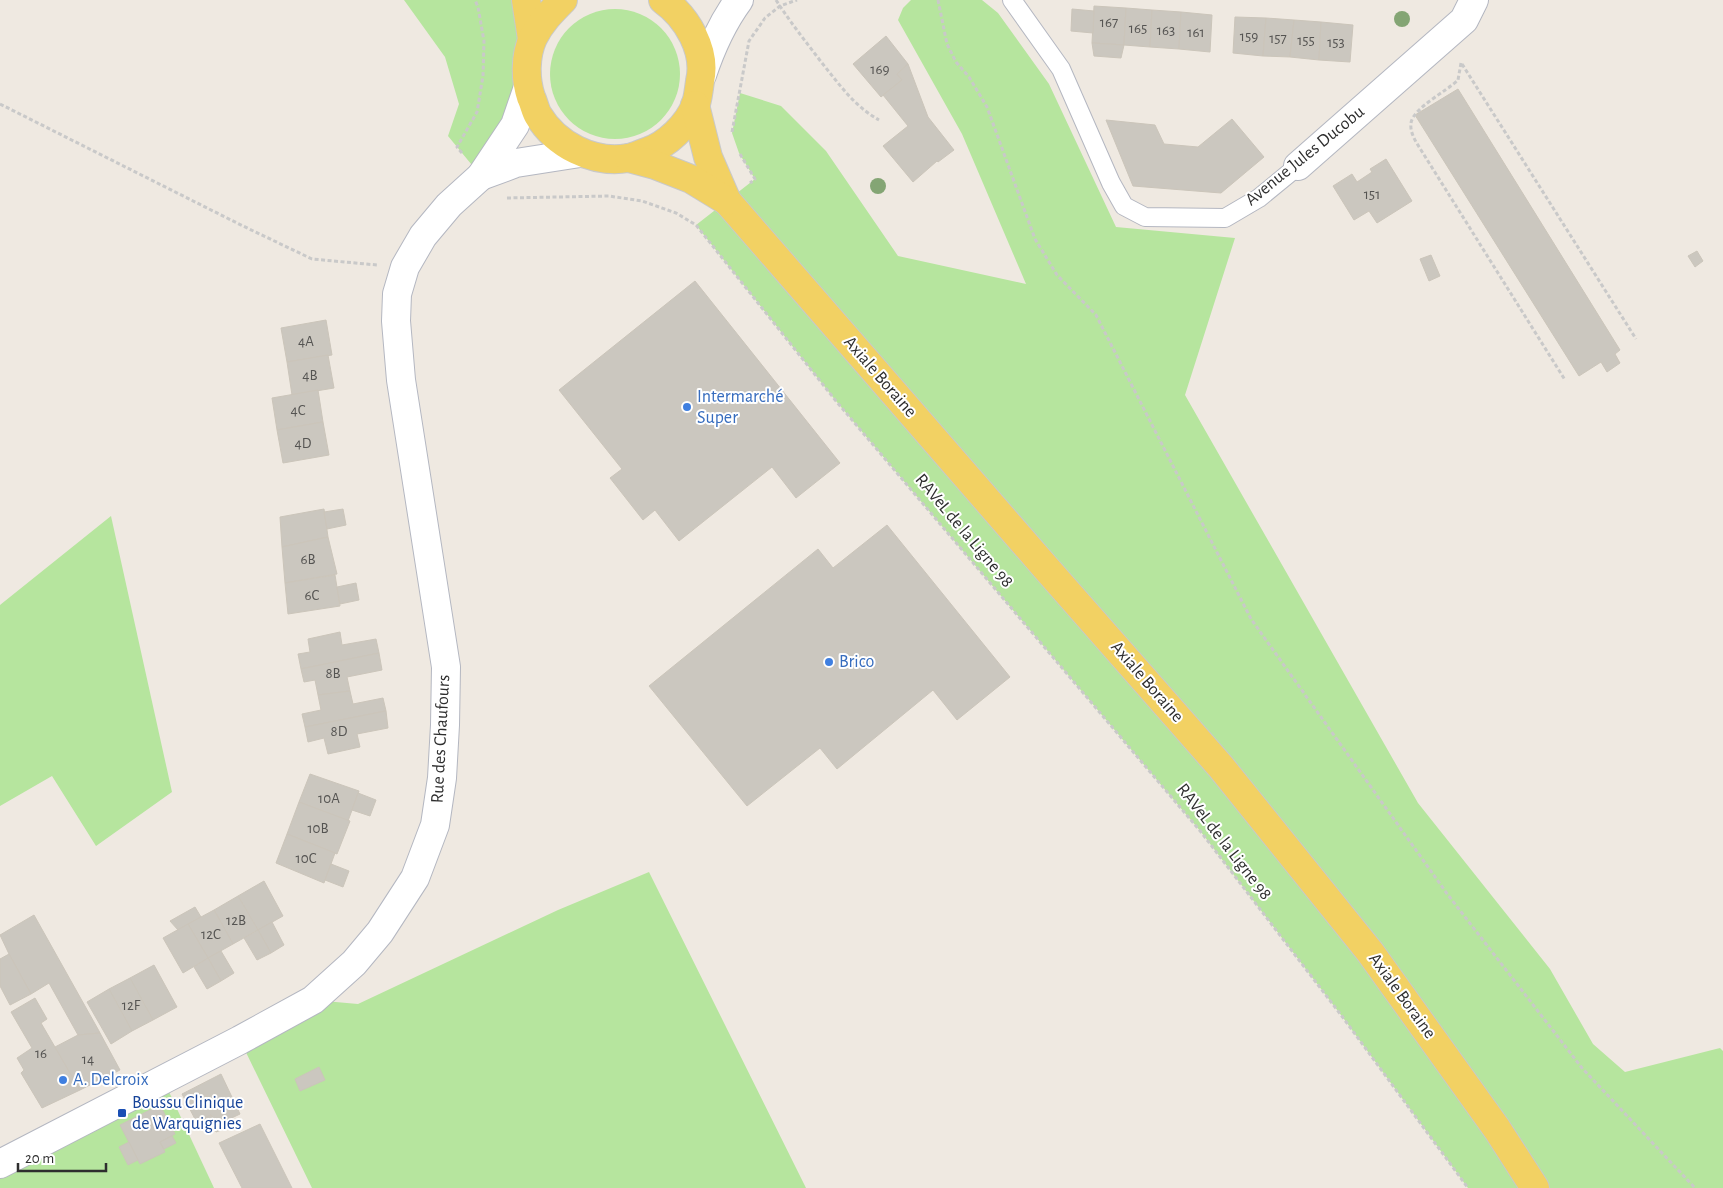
<svg xmlns="http://www.w3.org/2000/svg" width="1723" height="1188" font-family="'Alegreya Sans',sans-serif">
	<rect width="100%" height="100%" fill="#efe9e1"/>
	<!-- green -->
	<g fill="#b6e59e">
		<polygon points="404,0 526,0 527,63 481,176 448,136 459,104 445,57"/>
		<polygon points="911,0 982,0 998,13 1049,84 1116,227 1235,238 1185,395 1418,803 1550,969 1593,1044 1625,1072 1720,1048 1723,1051 1723,1188 1468,1188 1341,1015 1201,832 836,401 696,225 755,179 739,153 732,133 740,93 781,106 826,151 898,256 1026,284 962,134 898,20 903,8"/>
		<circle cx="615" cy="74" r="65"/>
		<polygon points="111,516 172,792 96,846 52,776 0,806 0,605"/>
		<polygon points="649,872 806,1188 312,1188 240,1040 313,1000 358,1004 558,910"/>
		<polygon points="163,1079 214,1188 0,1188 0,1164"/>
	</g>
	<!-- building -->
	<g fill="#cbc7bf" stroke="#cbc5ba">
		<polygon points="1094,6 1126,8 1124,45 1092,43"/>
		<polygon points="1126,8 1152,10 1150,47 1124,45"/>
		<polygon points="1072,9 1094,11 1093,33 1071,31"/>
		<polygon points="1152,10 1181,12 1179,49 1150,47"/>
		<polygon points="1181,12 1212,15 1210,52 1179,49"/>
		<polygon points="1235,17 1266,18 1263,56 1233,53"/>
		<polygon points="1266,18 1294,20 1290,57 1263,56"/>
		<polygon points="1294,20 1321,22 1319,60 1290,57"/>
		<polygon points="1321,22 1353,25 1350,62 1319,60"/>
		<polygon points="886,36 908,64 897,74 902,80 881,97 853,64"/>
		<polygon points="1092,43 1124,45 1121,58 1094,56"/>
		<polygon points="908,64 928,117 954,150 938,162 937,161 913,182 883,146 908,126 883,95 902,80 897,74"/>
		<polygon points="1458,89 1620,350 1615,354 1620,363 1607,372 1601,362 1579,376 1415,115"/>
		<polygon points="1232,119 1264,157 1221,193 1133,186 1106,120 1155,125 1164,144 1198,147"/>
		<polygon points="1386,159 1412,201 1377,223 1369,211 1354,220 1333,186 1352,174 1357,182 1372,172 1370,169"/>
		<polygon points="1697,251 1703,261 1695,267 1688,256"/>
		<polygon points="1431,255 1440,276 1429,281 1420,259"/>
		<polygon points="695,281 840,463 796,498 772,467 679,541 655,510 643,520 610,478 622,469 559,390"/>
		<polygon points="326,320 332,355 287,362 281,328"/>
		<polygon points="328,355 334,388 292,395 287,362"/>
		<polygon points="318,390 323,422 277,430 272,398"/>
		<polygon points="323,422 329,455 283,463 277,430"/>
		<polygon points="324,509 328,537 282,547 280,517"/>
		<polygon points="343,509 346,525 327,529 324,512"/>
		<polygon points="887,525 1010,677 957,720 933,690 837,769 820,748 747,806 649,686 818,549 833,568"/>
		<polygon points="328,537 337,574 285,583 282,547"/>
		<polygon points="335,575 340,606 288,614 285,583"/>
		<polygon points="356,583 359,600 340,604 337,587"/>
		<polygon points="340,632 342,645 376,639 379,653 301,669 298,654 310,652 308,639"/>
		<polygon points="379,653 382,670 347,677 350,691 318,695 315,680 304,682 301,669"/>
		<polygon points="350,691 353,704 383,698 386,711 305,727 302,714 321,710 318,695"/>
		<polygon points="386,711 388,728 357,734 360,747 328,754 324,738 308,742 305,727"/>
		<polygon points="310,774 359,791 348,821 299,802"/>
		<polygon points="358,793 376,800 370,816 352,810"/>
		<polygon points="299,802 350,821 337,854 287,834"/>
		<polygon points="287,834 335,853 324,883 276,863"/>
		<polygon points="331,864 349,871 343,887 325,880"/>
		<polygon points="264,881 283,916 258,930 238,896"/>
		<polygon points="238,896 258,930 233,944 214,910"/>
		<polygon points="195,907 201,917 178,930 170,921"/>
		<polygon points="214,910 233,944 208,958 188,924"/>
		<polygon points="34,915 99,1031 100,1033 78,1035 49,983 31,994 9,954 0,935"/>
		<polygon points="272,922 284,945 271,953 258,930"/>
		<polygon points="188,924 208,958 183,973 163,938"/>
		<polygon points="258,930 271,953 257,960 244,938"/>
		<polygon points="221,951 234,973 221,981 208,958"/>
		<polygon points="9,954 31,994 10,1005 0,986 0,959"/>
		<polygon points="208,958 221,981 207,989 194,967"/>
		<polygon points="154,965 177,1007 153,1020 130,978"/>
		<polygon points="130,978 153,1020 132,1031 109,989"/>
		<polygon points="109,989 132,1031 111,1044 87,1002"/>
		<polygon points="35,998 47,1019 41,1023 80,1090 42,1108 21,1073 24,1070 17,1058 32,1048 11,1012"/>
		<polygon points="100,1033 120,1070 80,1090 55,1047 78,1035"/>
		<polygon points="319,1067 325,1080 300,1091 295,1079"/>
		<polygon points="221,1074 240,1114 217,1125 211,1115 196,1121 182,1094"/>
		<polygon points="160,1105 175,1134 160,1142 165,1152 140,1164 120,1125"/>
		<polygon points="211,1115 217,1125 222,1123 224,1129 216,1132 213,1125 202,1130 197,1121"/>
		<polygon points="260,1124 292,1188 242,1188 219,1143"/>
		<polygon points="172,1136 176,1143 164,1149 160,1142"/>
		<polygon points="129,1142 138,1160 128,1165 119,1147"/>
	</g>
	<g fill="none" stroke-linecap="round" stroke-linejoin="round">
		<defs>
			<polyline id="service" points="1012,0 1061,69 1111,183 1124,206 1145,217 1225,218 1259,198 1298,166"/>
			<g id="minor">
				<polyline points="1298,166 1464,20 1474,0"/>
				<polyline points="481,176 516,163 580,153"/>
				<polyline points="0,1164 240,1040 313,1000 354,963 380,932 415,878 435,825 442,778 445,725 446,667 401,380 396,321 397,294 405,267 423,236 449,205 481,176 515,125 528,87"/>
			</g>
			<path id="tertiary" d="M 702,75 C 711,48 722,23 739,0"/>
			<g id="primary">
				<polyline points="526,0 532,39"/>
				<path d="M 563,0 C 551,12 541,22 533,38 C 525,56 525,79 531,97 C 534,103 535,110 538,115 C 556,145 593,164 628,158 C 634,157 640,154 646,152 C 667,145 688,125 696,104 C 698,97 699,89 700,81 C 707,51 687,17 663,0"/>
				<polyline points="695,105 708,157 727,201 1046,568 1221,767 1370,952 1497,1129 1535,1188"/>
				<polyline points="629,158 655,165 691,179 727,201"/>
			</g>
		</defs>
		<!-- service casing -->
		<use href="#service" stroke="#b4b7c1" stroke-width="20"/>
		<!-- minor casing -->
		<use href="#minor" stroke="#b4b7c1" stroke-width="30"/>
		<!-- tertiary casing -->
		<use href="#tertiary" stroke="#b4b7c1" stroke-width="30"/>
		<!-- primary casing -->
		<use href="#primary" stroke="#c9c9c9" stroke-width="30"/>
		<!-- path -->
		<g stroke="#c9c9c9" stroke-width="3" stroke-dasharray="4 2.5" stroke-linecap="butt">
			<path d="M 776,0 C 790,22 806,42 822,63 C 839,84 854,106 879,120"/>
			<polyline points="938,0 947,44 956,62 969,77 987,107 1035,239 1057,275 1096,315 1251,619 1448,895 1582,1068 1695,1188"/>
			<path d="M 1461,63 L 1458,80 C 1447,91 1413,108 1411,123 C 1410,130 1413,136 1416,142 L 1565,380"/>
			<polyline points="1462,64 1636,339"/>
			<polyline points="0,104 243,226 312,259 377,265"/>
			<polyline points="732,132 749,41 765,18 780,6 797,0"/>
			<polyline points="462,153 457,147 477,112 483,76 484,41 478,7 475,0"/>
			<polyline points="740,154 755,179 750,183"/>
			<polyline points="507,198 609,196 642,201 676,213 696,225 836,401 1201,832 1341,1015 1468,1188"/>
		</g>
		<!-- service -->
		<use href="#service" stroke="#fff" stroke-width="18"/>
		<!-- minor -->
		<use href="#minor" stroke="#fff" stroke-width="28"/>
		<!-- tertiary -->
		<use href="#tertiary" stroke="#fff" stroke-width="28"/>
		<!-- primary -->
		<use href="#primary" stroke="#f2d163" stroke-width="28"/>
	</g>
	<!-- trees -->
	<g fill="#84a574">
		<circle cx="1402" cy="19" r="8"/>
		<circle cx="878" cy="186" r="8"/>
	</g>
	<!-- markers -->
	<g fill="#3f7fe0" stroke="#fff" stroke-width="2">
		<circle cx="687" cy="407" r="5"/>
		<circle cx="829" cy="662" r="5"/>
		<circle cx="63" cy="1080" r="5"/>
	</g>
	<rect fill="#1a4fb4" stroke="#fff" stroke-width="2" x="117" y="1108" width="10" height="10" rx="2.5"/>
	<g text-anchor="middle" dominant-baseline="central" stroke-width="4" stroke-linejoin="round" paint-order="stroke">
		<!-- number labels -->
		<g font-size="15" fill="#555452">
			<text x="1109" y="22">167</text>
			<text x="1138" y="28">165</text>
			<text x="1166" y="30">163</text>
			<text x="1196" y="32">161</text>
			<text x="1249" y="36">159</text>
			<text x="1278" y="38">157</text>
			<text x="1306" y="40">155</text>
			<text x="1336" y="42">153</text>
			<text x="880" y="69">169</text>
			<text x="1372" y="194">151</text>
			<text x="306" y="341">4A</text>
			<text x="310" y="375">4B</text>
			<text x="298" y="410">4C</text>
			<text x="303" y="443">4D</text>
			<text x="308" y="559">6B</text>
			<text x="312" y="595">6C</text>
			<text x="333" y="673">8B</text>
			<text x="339" y="731">8D</text>
			<text x="329" y="798">10A</text>
			<text x="318" y="828">10B</text>
			<text x="306" y="858">10C</text>
			<text x="236" y="920">12B</text>
			<text x="211" y="934">12C</text>
			<text x="131" y="1005">12F</text>
			<text x="41" y="1053">16</text>
			<text x="88" y="1059">14</text>
		</g>
		<!-- street labels -->
		<g font-size="18" fill="#2e2e2e" stroke="#fff">
			<text transform="translate(1305 156) rotate(-39)">Avenue Jules Ducobu</text>
			<text transform="translate(880 377) rotate(49)">Axiale Boraine</text>
			<text transform="translate(964 531) rotate(50)">RAVeL de la Ligne 98</text>
			<text transform="translate(1147 682) rotate(49)">Axiale Boraine</text>
			<text transform="translate(441 739) rotate(-87)">Rue des Chaufours</text>
			<text transform="translate(1224 842) rotate(52)">RAVeL de la Ligne 98</text>
			<text transform="translate(1402 996) rotate(54)">Axiale Boraine</text>
		</g>
		<!-- shop labels -->
		<g font-size="18" fill="#366cbe" stroke="#fff" text-anchor="start">
			<text x="697" y="397">Intermarché<tspan x="697" dy="21">Super</tspan></text>
			<text x="839" y="662">Brico</text>
			<text x="73" y="1080">A. Delcroix</text>
		</g>
		<!-- transit labels -->
		<g font-size="18" fill="#164399" stroke="#fff" text-anchor="start">
			<text x="132" y="1103">Boussu Clinique<tspan x="132" dy="21">de Warquignies</tspan></text>
		</g>
	</g>
	<!-- scale -->
	<path d="M18 1163v8h88v-8" fill="none" stroke="#2e2e2e" stroke-width="2.5"/>
	<text x="25" y="1163" font-size="15" fill="#2e2e2e" stroke="#ffffff" stroke-width="4" paint-order="stroke">20 m</text>
</svg>
